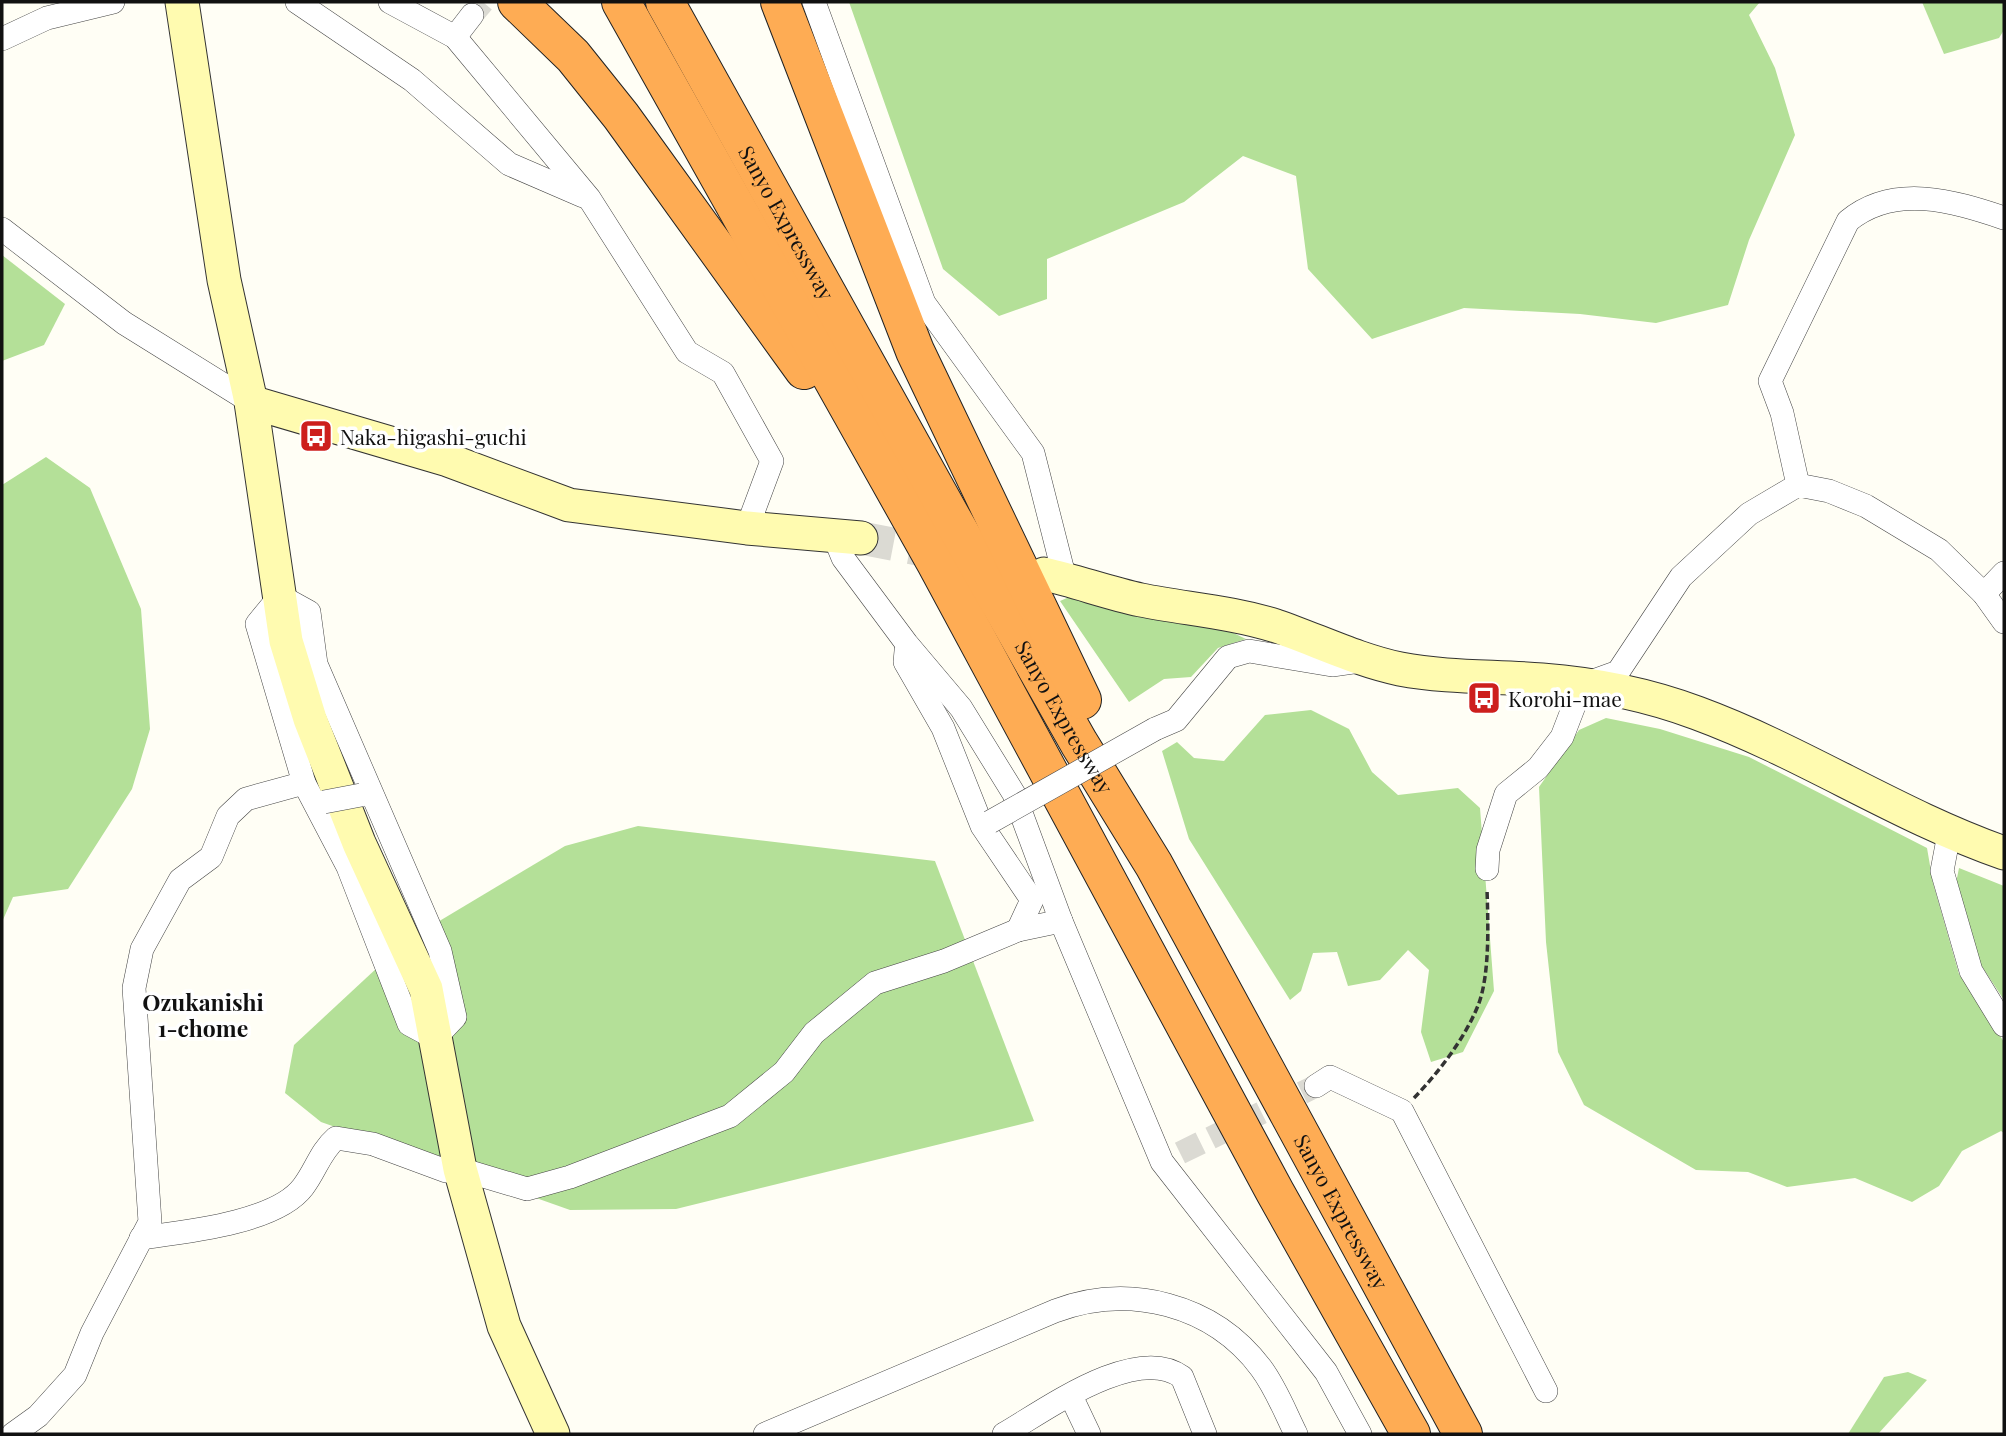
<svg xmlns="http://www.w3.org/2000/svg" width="2006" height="1436" font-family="'Playfair Display',serif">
	<rect width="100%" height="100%" fill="#fffef5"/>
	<!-- forest -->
	<g fill="#b4e098">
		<polygon points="849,2 1760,2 1749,15 1775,68 1795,135 1749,240 1728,305 1656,323 1580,314 1464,308 1372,339 1308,269 1296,176 1243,156 1184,202 1047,259 1047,299 999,316 943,269"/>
		<polygon points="1922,2 2004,2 2004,30 1999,38 1944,54"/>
		<polygon points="2,255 65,304 44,345 2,361"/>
		<polygon points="46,457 90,488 141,609 150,729 132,789 68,889 13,897 2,922 2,485"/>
		<polygon points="1076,594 1225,629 1246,639 1218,648 1191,677 1164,679 1129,702 1060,601"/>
		<polygon points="1311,710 1349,729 1372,772 1398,795 1458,788 1480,808 1494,991 1463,1052 1431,1062 1421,1032 1429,970 1408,950 1380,980 1348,986 1337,952 1313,953 1301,991 1290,1000 1189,839 1162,751 1177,742 1194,758 1224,761 1265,715"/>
		<polygon points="1606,718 1660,729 1749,757 1927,848 1933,883 1959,974 2004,1042 2004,1133 2001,1131 1962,1151 1939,1186 1912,1202 1855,1178 1787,1187 1748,1172 1696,1170 1584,1105 1558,1052 1546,942 1539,787 1579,730"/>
		<polygon points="638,826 935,861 1034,1121 676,1209 570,1210 321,1122 285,1093 294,1045 406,941 565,846"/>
		<polygon points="1959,868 2004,886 2004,1000 1979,962 1956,883"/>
		<polygon points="1908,1372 1927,1380 1878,1434 1848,1434 1884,1377"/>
	</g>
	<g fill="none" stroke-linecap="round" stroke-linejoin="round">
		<!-- street-tunnel -->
		<g stroke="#dbdad3" stroke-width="23" stroke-dasharray="23 11" stroke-linecap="butt">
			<polyline points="472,15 483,2"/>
			<polyline points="1180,1153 1316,1086"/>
		</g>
		<!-- secondary-tunnel -->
		<polyline stroke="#dbdad3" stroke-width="33" stroke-dasharray="33 17" stroke-linecap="butt" points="861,538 949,555"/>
		<defs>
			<g id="street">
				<polyline points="297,2 412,80 509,164 583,196"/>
				<polyline points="390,2 455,37 589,198 687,352 723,373 772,461 747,528"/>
				<polyline points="814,2 924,303 1033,453 1065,579"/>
				<polyline points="455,37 472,15"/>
				<polyline points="2,39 47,18 113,2"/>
				<polyline points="2,229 124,323 251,402"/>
				<path d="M 1798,485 L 1782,413 L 1770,381 L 1848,221 C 1894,183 1953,201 2004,218"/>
				<polyline points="834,536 843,558 907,644 961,708 1014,794 1061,921 1162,1162 1326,1372 1360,1434"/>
				<polyline points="1984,594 2004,573"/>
				<polygon points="280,596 309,612 316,664 440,951 455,1017 435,1038 409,1024 348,867 304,783 257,624"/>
				<polyline points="906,651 905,662 943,728 982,826 1032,900 1018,930"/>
				<polyline points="1155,729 1176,720 1228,657 1249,651 1332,665 1360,661"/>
				<polyline points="1949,834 1942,871 1971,971 2004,1025"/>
				<polyline points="1487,869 1488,850 1506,794 1538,768 1562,737 1582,685 1618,672 1681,577 1749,514 1798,485 1829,491 1866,506 1939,550 1984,594 2004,622"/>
				<polyline points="1316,1086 1330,1077 1402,1111 1546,1391"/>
				<path d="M 141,1238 C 184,1232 276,1223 303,1187 C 316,1170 320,1152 336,1138 L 373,1144 L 446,1171 L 460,1169 L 527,1189 L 570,1177 L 730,1116 L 784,1072 L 814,1033 L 875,983 L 944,961 L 1018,930 L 1061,921"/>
				<polyline points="1071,1396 1089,1434"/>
				<polyline points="13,1434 38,1416 75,1375 92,1333 150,1222 134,988 142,949 180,880 211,857 228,816 246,799 304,783"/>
				<path d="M 765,1434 L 1055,1311 C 1129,1283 1213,1304 1261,1368 C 1276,1388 1285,1412 1296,1434"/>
				<path d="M 1004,1434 C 1044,1411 1136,1343 1182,1377 L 1205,1434"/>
			</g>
			<g id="secondary">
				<polyline points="182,2 224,280 251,402 286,641 310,719 359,843 426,989 460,1169 504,1326 553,1434"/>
				<polyline points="251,402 448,460 569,505 747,528 861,538"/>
				<path d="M 1044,574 C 1076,581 1108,593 1141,600 C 1186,609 1231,612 1276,626 C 1317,640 1357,660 1400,669 C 1448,678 1495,676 1542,680 C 1594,684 1649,695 1697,713 C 1803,752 1898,816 2004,853"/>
			</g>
			<g id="highway">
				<polyline points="517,2 573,56 621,116 804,370"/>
				<polyline points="621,2 936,563 1275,1192 1411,1434"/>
				<path id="s1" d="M 665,2 L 950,515 L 1079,743 L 1154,865 L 1463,1434"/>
				<polyline points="780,2 915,351 1082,700"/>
			</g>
		</defs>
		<!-- street casing -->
		<use href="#street" stroke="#444" stroke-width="24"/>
		<!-- secondary casing -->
		<use href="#secondary" stroke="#333" stroke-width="35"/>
		<!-- highway casing -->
		<use href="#highway" stroke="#222" stroke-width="40"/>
		<!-- path -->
		<path stroke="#333" stroke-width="3.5" stroke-dasharray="7 3.5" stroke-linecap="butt" d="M 1414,1098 C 1439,1072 1466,1037 1479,1003 C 1490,972 1488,921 1487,889"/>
		<!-- street -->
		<use href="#street" stroke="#fff" stroke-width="23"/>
		<!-- secondary -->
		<use href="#secondary" stroke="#fffbb0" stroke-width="33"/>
		<!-- highway -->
		<use href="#highway" stroke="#feac54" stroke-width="38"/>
		<defs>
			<g id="street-bridge">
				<polyline points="324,802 361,795"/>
				<polyline points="990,822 1155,729"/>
			</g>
		</defs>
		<!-- street-bridge casing -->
		<use href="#street-bridge" stroke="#444" stroke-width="24" stroke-linecap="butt"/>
		<!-- street-bridge -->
		<use href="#street-bridge" stroke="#fff" stroke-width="23"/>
	</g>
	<!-- icons -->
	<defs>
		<symbol id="bus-square" viewBox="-11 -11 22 22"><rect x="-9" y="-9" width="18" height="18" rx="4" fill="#cd1f1d" stroke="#fff"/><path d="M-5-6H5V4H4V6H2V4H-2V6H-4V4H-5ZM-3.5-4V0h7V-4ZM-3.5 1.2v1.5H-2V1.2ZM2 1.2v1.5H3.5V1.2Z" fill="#fff"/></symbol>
	</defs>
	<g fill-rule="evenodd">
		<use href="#bus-square" x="297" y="417" width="38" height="38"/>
		<use href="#bus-square" x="1465" y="679" width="38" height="38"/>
	</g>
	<g text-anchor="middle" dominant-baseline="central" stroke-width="7" stroke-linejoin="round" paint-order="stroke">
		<!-- street labels -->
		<g font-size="21" fill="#111" stroke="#fff">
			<text stroke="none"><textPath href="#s1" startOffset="252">Sanyo Expressway</textPath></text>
			<text stroke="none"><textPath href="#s1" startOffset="819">Sanyo Expressway</textPath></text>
			<text stroke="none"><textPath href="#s1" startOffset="1386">Sanyo Expressway</textPath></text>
		</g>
		<!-- poi labels -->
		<g font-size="21" fill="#111" stroke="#fff" text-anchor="start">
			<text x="340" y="436">Naka-higashi-guchi</text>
			<text x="1508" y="698">Korohi-mae</text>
		</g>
		<!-- neighbourhood labels -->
		<g font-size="23" font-weight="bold" fill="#111" stroke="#fff">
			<text x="203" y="1001">Ozukanishi<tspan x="203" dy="26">1-chome</tspan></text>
		</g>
	</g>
	<!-- border -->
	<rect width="2006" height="1436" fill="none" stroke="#111111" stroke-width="7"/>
</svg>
